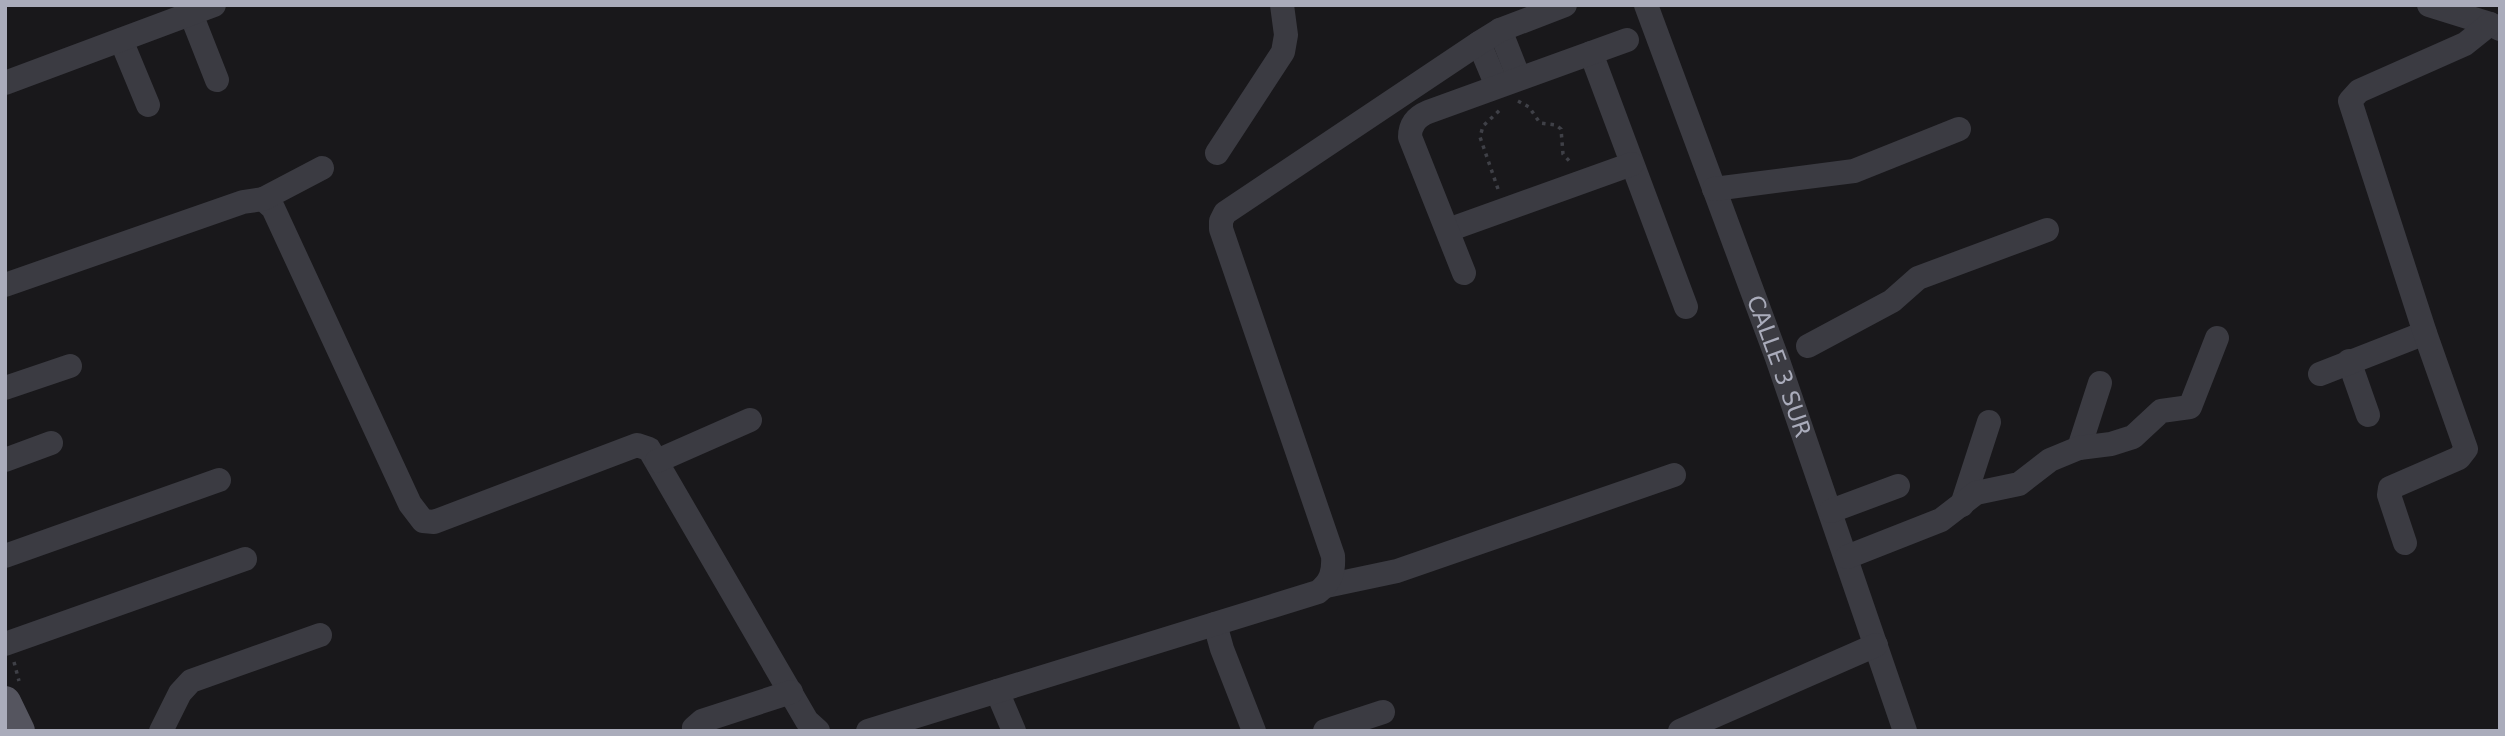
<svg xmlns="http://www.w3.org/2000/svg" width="2505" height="736" font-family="'DejaVu Sans',sans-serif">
	<rect width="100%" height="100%" fill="#19181b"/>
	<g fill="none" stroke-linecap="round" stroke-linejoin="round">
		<!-- path -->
		<g stroke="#3f4047" stroke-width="3.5" stroke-dasharray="3.5 5" stroke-linecap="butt">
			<polyline points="1518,101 1529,107 1540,123 1556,125 1561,129 1563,154 1572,164"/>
			<polyline points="1498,189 1480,137 1483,126 1502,108"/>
			<polyline points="14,662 19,681"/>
		</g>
		<!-- minor -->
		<g stroke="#3b3b42" stroke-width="24">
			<path id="s1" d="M 1646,5 L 1777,358 L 1905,731"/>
			<polyline points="2429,5 2490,24 2500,29"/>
			<polyline points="191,14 217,80"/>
			<polyline points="1500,30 1519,78"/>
			<polyline points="121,40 148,105"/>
			<polyline points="1479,43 1497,86"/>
			<polyline points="1591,53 1686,307"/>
			<polyline points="5,83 214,5"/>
			<polyline points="1217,153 1283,52 1286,35 1282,5"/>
			<polyline points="1714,189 1854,171 1959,129"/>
			<polyline points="263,199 273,208 410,504 423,521 434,522 637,445 649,449 807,721 818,731"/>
			<polyline points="1448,230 1632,164"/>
			<path d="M 1464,273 L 1410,137 C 1410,125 1416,117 1428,112 L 1627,40"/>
			<polyline points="5,285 243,202 263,199 322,168"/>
			<polyline points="1808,346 1892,301 1918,278 2047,230"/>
			<polyline points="2349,361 2368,415"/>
			<polyline points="2320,374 2425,333"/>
			<polyline points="5,388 70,366"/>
			<polyline points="2079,448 2100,383"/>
			<polyline points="5,460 51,443"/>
			<polyline points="657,461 750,420"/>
			<polyline points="1962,505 1989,422"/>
			<polyline points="1831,511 1898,486"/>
			<polyline points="2405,543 2389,495 2390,488 2459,458 2466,449 2425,333 2350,101 2359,91 2465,44 2490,24"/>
			<polyline points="5,556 219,480"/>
			<polyline points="1847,557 1941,520 1976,493 2019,484 2050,460 2079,448 2111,444 2133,437 2161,411 2190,407 2217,338"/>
			<polyline points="1326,586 1397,571 1674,475"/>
			<polyline points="1215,624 1222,649 1254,731"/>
			<polyline points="5,644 245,559"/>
			<polyline points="997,691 1014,731"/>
			<polyline points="161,731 180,693 191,681 320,635"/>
			<polyline points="695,731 694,728 702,721 791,692"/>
			<path d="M 868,731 L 1318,592 C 1331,582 1334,572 1333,556 L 1221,229 L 1221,221 L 1225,213 L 1479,43 L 1500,30 L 1565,5"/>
			<polyline points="1325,731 1383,712"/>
			<polyline points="1680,731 1876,645"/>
		</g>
		<!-- major -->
		<polyline stroke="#55555f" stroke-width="32" points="5,702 19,731"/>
	</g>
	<g text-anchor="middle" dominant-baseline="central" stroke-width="7" stroke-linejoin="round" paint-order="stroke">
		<!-- street labels -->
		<g font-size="23" fill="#aaacbb" stroke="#141316">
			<text stroke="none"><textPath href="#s1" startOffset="385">CALLE 3 SUR</textPath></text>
		</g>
	</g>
	<!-- border -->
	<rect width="2505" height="736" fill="none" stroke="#aaacbb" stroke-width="14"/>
</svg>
